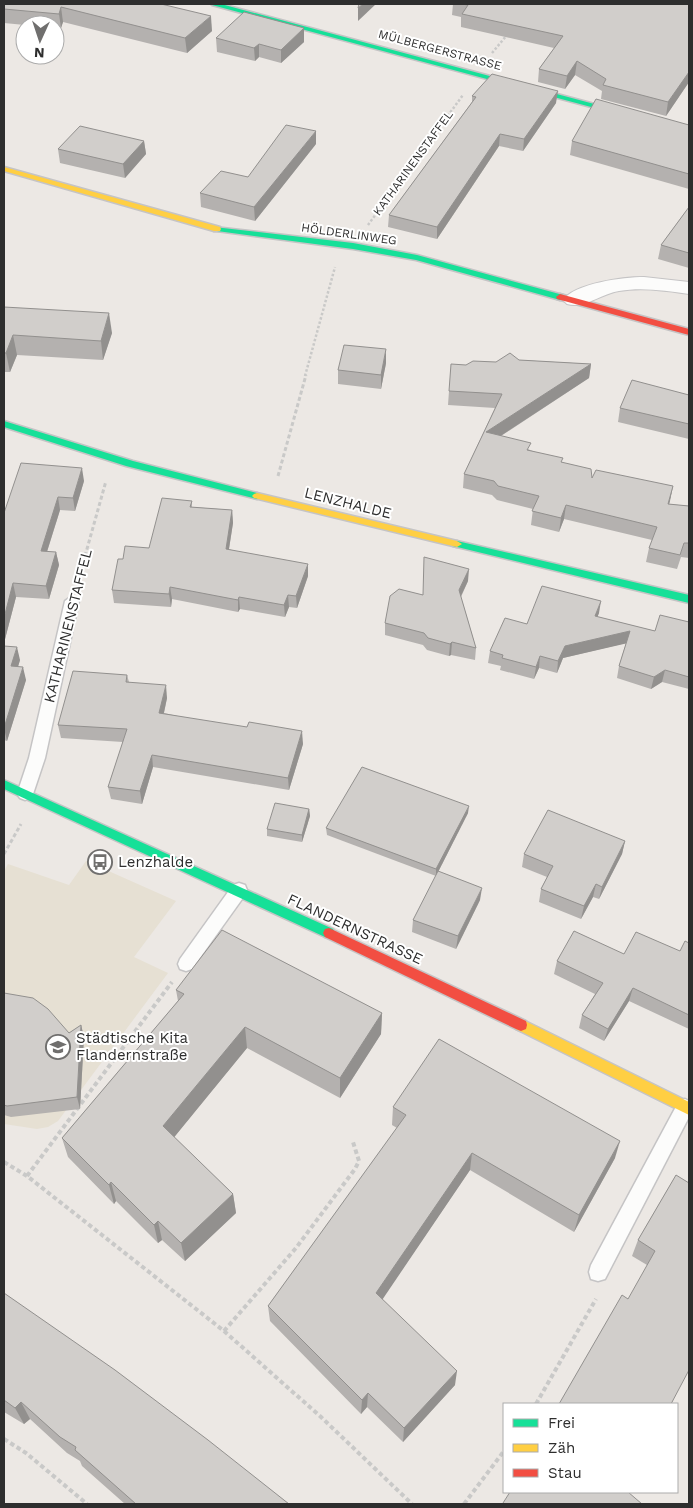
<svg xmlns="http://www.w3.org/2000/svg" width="693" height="1508" font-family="'Work Sans',sans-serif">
	<rect width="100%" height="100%" fill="#ece8e4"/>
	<!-- education -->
	<polygon fill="#e6e0d3" points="86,861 176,901 134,957 168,973 58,1121 48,1127 37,1129 4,1124 4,871 8,864 69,885"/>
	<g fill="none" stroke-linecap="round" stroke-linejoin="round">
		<defs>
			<g id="lane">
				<polygon points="72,596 79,601 45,758 33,794 30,798 25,800 20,798 17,794 29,758 65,601"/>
				<polygon points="239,883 245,885 247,890 245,895 192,969 186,971 180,969 178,964 180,959 233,885"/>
				<polygon points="685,1099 689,1101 689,1117 605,1279 598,1281 591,1279 589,1272 591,1265 679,1101"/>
			</g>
			<path id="street" d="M 644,277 L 689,282 L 689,294 C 666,291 643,287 619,291 C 601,294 584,309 567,304 L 563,300 C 575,283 624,277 644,277 Z"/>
			<g id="fast">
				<polygon points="211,4 221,4 613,109 606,111 212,5"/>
				<polygon points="214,227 353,243 417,255 563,295 564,297 560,300 416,260 353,249 217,231 214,231"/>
				<polygon points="4,421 133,461 257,493 262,496 257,499 126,466 4,427"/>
				<polygon points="457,541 689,595 689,603 453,546 452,544 453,542"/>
				<polygon points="4,780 333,929 335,933 333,937 329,938 325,937 4,789"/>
			</g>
			<g id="slow">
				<polygon points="4,167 220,227 221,229 220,231 214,231 4,171"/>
				<polygon points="257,493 457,541 462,544 457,547 254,498 252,496 254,494"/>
				<polygon points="521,1019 689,1102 689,1115 516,1029 515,1025 516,1021"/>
			</g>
			<g id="jam">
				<polygon points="606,107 689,128 689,132 606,111"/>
				<polygon points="560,294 689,329 689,335 557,299 556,297"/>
				<polygon points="329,928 526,1021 527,1025 526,1029 521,1031 516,1029 325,937 323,933 325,929"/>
			</g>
		</defs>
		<!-- lane casing -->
		<use href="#lane" stroke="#c5c4c5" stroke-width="3"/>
		<!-- street casing -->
		<use href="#street" stroke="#c5c4c5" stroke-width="2"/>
		<!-- fast casing -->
		<use href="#fast" stroke="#c5c4c5" stroke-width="3"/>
		<!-- slow casing -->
		<use href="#slow" stroke="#c5c4c5" stroke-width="3"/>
		<!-- jam casing -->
		<use href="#jam" stroke="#c5c4c5" stroke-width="3"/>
		<!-- path-far2 -->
		<g stroke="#c9c9c8" stroke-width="2.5" stroke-dasharray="2.5 2" stroke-linecap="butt">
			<polyline points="492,53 507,35"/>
			<polyline points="368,225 463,95"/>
			<polyline points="305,376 335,267"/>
		</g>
		<!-- path-far1 -->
		<g stroke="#c9c9c8" stroke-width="3" stroke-dasharray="4 2.5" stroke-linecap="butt">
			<polyline points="278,476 306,375"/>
			<polyline points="78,581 106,481"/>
			<polyline points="4,854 21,824"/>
		</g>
		<!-- path -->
		<g stroke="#c9c9c8" stroke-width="4" stroke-dasharray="4.5 3" stroke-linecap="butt">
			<polyline points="4,1162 27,1176 224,1331 321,1417 412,1504"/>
			<polyline points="27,1176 172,982"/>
			<polyline points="224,1331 296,1248 355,1169 359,1161 353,1142"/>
			<polyline points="536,1404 596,1299"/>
			<polyline points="4,1439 26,1453 87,1504"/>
			<polyline points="464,1504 504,1451"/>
		</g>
		<!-- lane -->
		<use href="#lane" fill="#fcfcfb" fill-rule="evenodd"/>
		<!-- street -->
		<use href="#street" fill="#fcfcfb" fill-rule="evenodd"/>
		<!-- fast -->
		<use href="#fast" fill="#16e098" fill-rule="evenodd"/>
		<!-- slow -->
		<use href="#slow" fill="#ffcf43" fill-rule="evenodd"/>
		<!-- jam -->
		<use href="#jam" fill="#f24e42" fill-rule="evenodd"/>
	</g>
	<!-- wall -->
	<g fill="#b4b1af">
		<polygon points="4,4 161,4 212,31 187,53 63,22 61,28 55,28 55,25 25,25 4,23"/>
		<polygon points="453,4 689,4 689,82 666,116 601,99 602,91 575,75 565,89 538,82 539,69 554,48 461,27 461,17 452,15"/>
		<polygon points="304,28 304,42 281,63 259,57 255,61 217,52 216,38"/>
		<polygon points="472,96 556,103 523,151 499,146 437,239 388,227 389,215 472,102"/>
		<polygon points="689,125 689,189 570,155 572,141"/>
		<polygon points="144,141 146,154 125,178 60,163 58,149"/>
		<polygon points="316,144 255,221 201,207 200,193 248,177"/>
		<polygon points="689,207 689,268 658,259 661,245"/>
		<polygon points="4,307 112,333 103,360 17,355 10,372 4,372"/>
		<polygon points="519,360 591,364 589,378 501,436 530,450 562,462 592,478 673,486 669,504 689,506 689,558 681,557 677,569 646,562 649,548 652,540 564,519 559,532 531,525 533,509 497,500 492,495 463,488 464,474 495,408 448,405 449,391 466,365"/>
		<polygon points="386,363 381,389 338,384 338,370"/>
		<polygon points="689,395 689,439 618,422 620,408"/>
		<polygon points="84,481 75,511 60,510 47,552 56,552 59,565 49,599 16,597 4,643 4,513"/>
		<polygon points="192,501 192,507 232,510 233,523 229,549 308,576 297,608 289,607 285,617 240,609 238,612 172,599 171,607 114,603 112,590 123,559 149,548"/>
		<polygon points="468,581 461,597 476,648 475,660 451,655 449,656 427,650 423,645 385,635 385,623 422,595"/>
		<polygon points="599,613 597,617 655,631 689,622 689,689 662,682 651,689 617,678 619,666 626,643 563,658 557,673 539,668 534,679 500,670 501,666 488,663 490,651 527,624"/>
		<polygon points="4,646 20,660 18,667 26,680 7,741 4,740"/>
		<polygon points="127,675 129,682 167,698 164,713 303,744 289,790 153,767 142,804 111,799 108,787 123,742 61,738 58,725"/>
		<polygon points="309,809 310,816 302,842 267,836 267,829"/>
		<polygon points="468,813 436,876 327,835 326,828"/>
		<polygon points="625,841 622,854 599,899 593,897 581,919 539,902 541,889 547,877 522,867 524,854"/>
		<polygon points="480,900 456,949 412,932 413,920"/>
		<polygon points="689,943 689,1029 629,1001 604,1041 579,1028 582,1015 595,994 554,974 557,961 624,954 680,951"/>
		<polygon points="176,990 382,1013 381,1034 340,1098 247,1048 174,1137 233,1194 236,1213 185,1261 162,1240 158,1243 116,1201 114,1204 68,1157 62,1138 178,1001"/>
		<polygon points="4,993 69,1033 81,1025 84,1037 80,1109 11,1117 4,1115"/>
		<polygon points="393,1107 615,1158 574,1232 470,1170 382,1299 455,1385 403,1442 367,1407 361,1414 270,1321 268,1306 397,1128 392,1125"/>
		<polygon points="676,1175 689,1370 647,1265 632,1256 638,1240"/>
		<polygon points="4,1293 289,1504 125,1504 82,1466 80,1461 67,1453 30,1419 24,1424 4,1412"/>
	</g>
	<!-- shaded-wall -->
	<g fill="#92908e">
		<polygon points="363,4 376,4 358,21 358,8"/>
		<polygon points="61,7 63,22 61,28 59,14"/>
		<polygon points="211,16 212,31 187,53 185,38"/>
		<polygon points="304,28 304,42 281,63 281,50"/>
		<polygon points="259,44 259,57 255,61 254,48"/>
		<polygon points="577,61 575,75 565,89 567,76"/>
		<polygon points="689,72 689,82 666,116 668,102"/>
		<polygon points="558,91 556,103 523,151 524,139"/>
		<polygon points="316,131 316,144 255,221 254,207"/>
		<polygon points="500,134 499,146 437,239 437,227"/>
		<polygon points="144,141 146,154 125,178 123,164"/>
		<polygon points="109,313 112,333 103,360 101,341"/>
		<polygon points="13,335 17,355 10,372 6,353"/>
		<polygon points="386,349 386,363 381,389 381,375"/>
		<polygon points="591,364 589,378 485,446 486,432"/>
		<polygon points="82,468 84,481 75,511 73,498"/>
		<polygon points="673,486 670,501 665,518 668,504"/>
		<polygon points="58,497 60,510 43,564 41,551"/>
		<polygon points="566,505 564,519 559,532 561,518"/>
		<polygon points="232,510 233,523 227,561 226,549"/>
		<polygon points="56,552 59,565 49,599 46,586"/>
		<polygon points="308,564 308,576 297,608 296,596"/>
		<polygon points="469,569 468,581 458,602 459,590"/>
		<polygon points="13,583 16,597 4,643 4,618"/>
		<polygon points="170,587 172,599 171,607 169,594"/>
		<polygon points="288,595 289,607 285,617 284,605"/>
		<polygon points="239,597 240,609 238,612 238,600"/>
		<polygon points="601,601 599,613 593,628 595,616"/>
		<polygon points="630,631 628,643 563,658 557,673 558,661 565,646"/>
		<polygon points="452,642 451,655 449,656 450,644"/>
		<polygon points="17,647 20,660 14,679 11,666"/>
		<polygon points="540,656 539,668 534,679 536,667"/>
		<polygon points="23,667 26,680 7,741 4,728"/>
		<polygon points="665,670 662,682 651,689 654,677"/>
		<polygon points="166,685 167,698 161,726 159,713"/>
		<polygon points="302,731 303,744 289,790 288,778"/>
		<polygon points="152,755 153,767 142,804 140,791"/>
		<polygon points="469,806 468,813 436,876 436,869"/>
		<polygon points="309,809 310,816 302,842 302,835"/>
		<polygon points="625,841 622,854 599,899 602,887"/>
		<polygon points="596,884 593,897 581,919 584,906"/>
		<polygon points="482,888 480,900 456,949 458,936"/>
		<polygon points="633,988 629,1001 604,1041 608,1029"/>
		<polygon points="382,1013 381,1034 340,1098 340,1078"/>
		<polygon points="81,1025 84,1037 80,1109 77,1097"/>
		<polygon points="245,1027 247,1048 167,1146 163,1126"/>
		<polygon points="620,1141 615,1158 574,1232 579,1215"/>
		<polygon points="472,1153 470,1170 376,1309 376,1293"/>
		<polygon points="111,1182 116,1201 114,1204 109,1185"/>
		<polygon points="233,1194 236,1213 185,1261 181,1243"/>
		<polygon points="158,1221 162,1240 158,1243 154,1225"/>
		<polygon points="457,1371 455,1385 403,1442 404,1428"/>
		<polygon points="368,1393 367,1407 361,1414 362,1400"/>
		<polygon points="21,1402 30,1419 24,1424 15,1408"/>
	</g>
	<!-- building -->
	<g fill="#d1cecb" stroke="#92908e">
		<polygon points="4,4 161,4 211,16 185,38 61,7 59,14 4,9"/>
		<polygon points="359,4 363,4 358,8"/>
		<polygon points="462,4 689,4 689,72 668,102 603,85 606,79 577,61 567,76 539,69 563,36 462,14 468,5"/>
		<polygon points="244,12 304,28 281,50 259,44 254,48 216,38"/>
		<polygon points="492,74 558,91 524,139 500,134 437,227 389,215 476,97 472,96"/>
		<polygon points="596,99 689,125 689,174 572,141"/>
		<polygon points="286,125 316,131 254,207 200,193 221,171 248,177"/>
		<polygon points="80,126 144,141 123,164 58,149"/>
		<polygon points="689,207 689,253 661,245"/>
		<polygon points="4,307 109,313 101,341 13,335 6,353 4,353"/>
		<polygon points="344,345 386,349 381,375 338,370"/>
		<polygon points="510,353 519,360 591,364 486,432 531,443 527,450 563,458 561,462 591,469 592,478 596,470 673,486 668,504 689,506 689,543 684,543 680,555 649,548 657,527 566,505 561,518 532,511 539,496 498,486 494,481 464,474 502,394 449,391 451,364 466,365 473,361 496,362"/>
		<polygon points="632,380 689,395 689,424 620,408"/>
		<polygon points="21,463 82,468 73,498 58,497 41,551 56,552 46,586 13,583 4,618 4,513"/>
		<polygon points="162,498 192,501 190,507 232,510 226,549 308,564 296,596 288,595 284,605 239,597 238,600 170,587 169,594 112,590 118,559 123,559 125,546 149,548"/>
		<polygon points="424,557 469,569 459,590 476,648 452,642 450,644 428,638 424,633 385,623 390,596 399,589 423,595"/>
		<polygon points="542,586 601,601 595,616 655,631 660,615 689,622 689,677 665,670 654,677 619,666 630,631 565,646 558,661 540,656 536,667 502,658 503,655 490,651 505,618 527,624"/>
		<polygon points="4,646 17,647 11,666 23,667 4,728"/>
		<polygon points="73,671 127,675 126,682 166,685 159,713 247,727 249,722 302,731 288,778 152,755 140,791 108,787 127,729 58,725"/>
		<polygon points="362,767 469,806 436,869 326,828"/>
		<polygon points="275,803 309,809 302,835 267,829"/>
		<polygon points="548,810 625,841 602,887 596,884 584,906 541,889 553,866 524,854"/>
		<polygon points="438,871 482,888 458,936 413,920"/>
		<polygon points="222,930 382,1013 340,1078 245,1027 163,1126 233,1194 181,1243 158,1221 154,1225 111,1182 109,1185 62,1138 184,994 176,990"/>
		<polygon points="574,931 624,954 636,932 680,951 685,941 689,943 689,1015 633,988 608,1029 582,1015 603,983 557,961"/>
		<polygon points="4,993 33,998 48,1009 69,1033 81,1025 77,1097 7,1106 4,1105"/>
		<polygon points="439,1039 620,1141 579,1215 472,1153 376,1293 457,1371 404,1428 368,1393 362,1400 268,1306 406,1115 393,1107"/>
		<polygon points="676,1175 689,1183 689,1370 671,1404 559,1404 622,1295 628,1299 655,1251 638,1240"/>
		<polygon points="4,1293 115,1370 208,1440 289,1504 136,1504 75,1450 76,1447 60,1437 21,1402 15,1408 4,1400"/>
		<polygon points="510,1492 628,1492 642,1504 504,1504 503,1503"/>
	</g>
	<!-- icons -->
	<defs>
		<symbol id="bus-ring" viewBox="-11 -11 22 22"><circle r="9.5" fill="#fff" stroke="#706f6e" stroke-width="1.5"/><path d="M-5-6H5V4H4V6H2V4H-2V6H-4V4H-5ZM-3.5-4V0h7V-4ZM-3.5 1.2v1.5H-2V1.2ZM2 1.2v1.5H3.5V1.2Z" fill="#706f6e"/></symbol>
		<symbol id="school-ring" viewBox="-11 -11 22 22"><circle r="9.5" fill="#fff" stroke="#706f6e" stroke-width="1.5"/><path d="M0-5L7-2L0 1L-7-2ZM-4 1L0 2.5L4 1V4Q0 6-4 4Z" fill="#706f6e"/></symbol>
	</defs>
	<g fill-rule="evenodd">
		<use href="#bus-ring" x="86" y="848" width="28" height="28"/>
		<use href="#school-ring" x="44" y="1033" width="28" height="28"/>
	</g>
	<g text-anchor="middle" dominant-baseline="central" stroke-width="4" stroke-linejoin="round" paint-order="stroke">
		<!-- far-street labels -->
		<g font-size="12" fill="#2e2e2e" stroke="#fff">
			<text transform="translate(440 50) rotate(15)">MÜLBERGERSTRASSE</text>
			<text transform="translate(413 163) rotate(-54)">KATHARINENSTAFFEL</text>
			<text transform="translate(349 234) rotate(8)">HÖLDERLINWEG</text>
		</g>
		<!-- street labels -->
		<g font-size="15" fill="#2e2e2e" stroke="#fff">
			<text transform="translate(348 503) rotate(14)">LENZHALDE</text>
			<text transform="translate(68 626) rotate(-76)">KATHARINENSTAFFEL</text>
			<text transform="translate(355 929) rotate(25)">FLANDERNSTRASSE</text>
		</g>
		<!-- poi labels -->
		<g font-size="15" fill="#2e2e2e" stroke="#fff" text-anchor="start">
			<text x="118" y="862">Lenzhalde</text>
			<text x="76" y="1038">Städtische Kita<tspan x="76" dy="17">Flandernstraße</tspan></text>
		</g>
	</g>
	<!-- border -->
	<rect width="693" height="1508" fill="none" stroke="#2e2e2e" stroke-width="10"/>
	<!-- legend -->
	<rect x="503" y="1403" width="175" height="90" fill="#ffffff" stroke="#ababab"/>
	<rect x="513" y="1419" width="25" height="8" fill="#16e098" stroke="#ababab"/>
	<text x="548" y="1428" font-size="15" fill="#2e2e2e">Frei</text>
	<rect x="513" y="1444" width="25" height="8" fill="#ffcf43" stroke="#ababab"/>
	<text x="548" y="1453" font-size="15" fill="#2e2e2e">Zäh</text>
	<rect x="513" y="1469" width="25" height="8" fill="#f24e42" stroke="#ababab"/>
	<text x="548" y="1478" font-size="15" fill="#2e2e2e">Stau</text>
	<!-- north arrow -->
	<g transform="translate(40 40) rotate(183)"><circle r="24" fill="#ffffff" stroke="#ababab"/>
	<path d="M0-4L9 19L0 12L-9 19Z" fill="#706f6e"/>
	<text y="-8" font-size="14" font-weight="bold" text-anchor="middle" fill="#2e2e2e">N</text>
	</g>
</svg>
